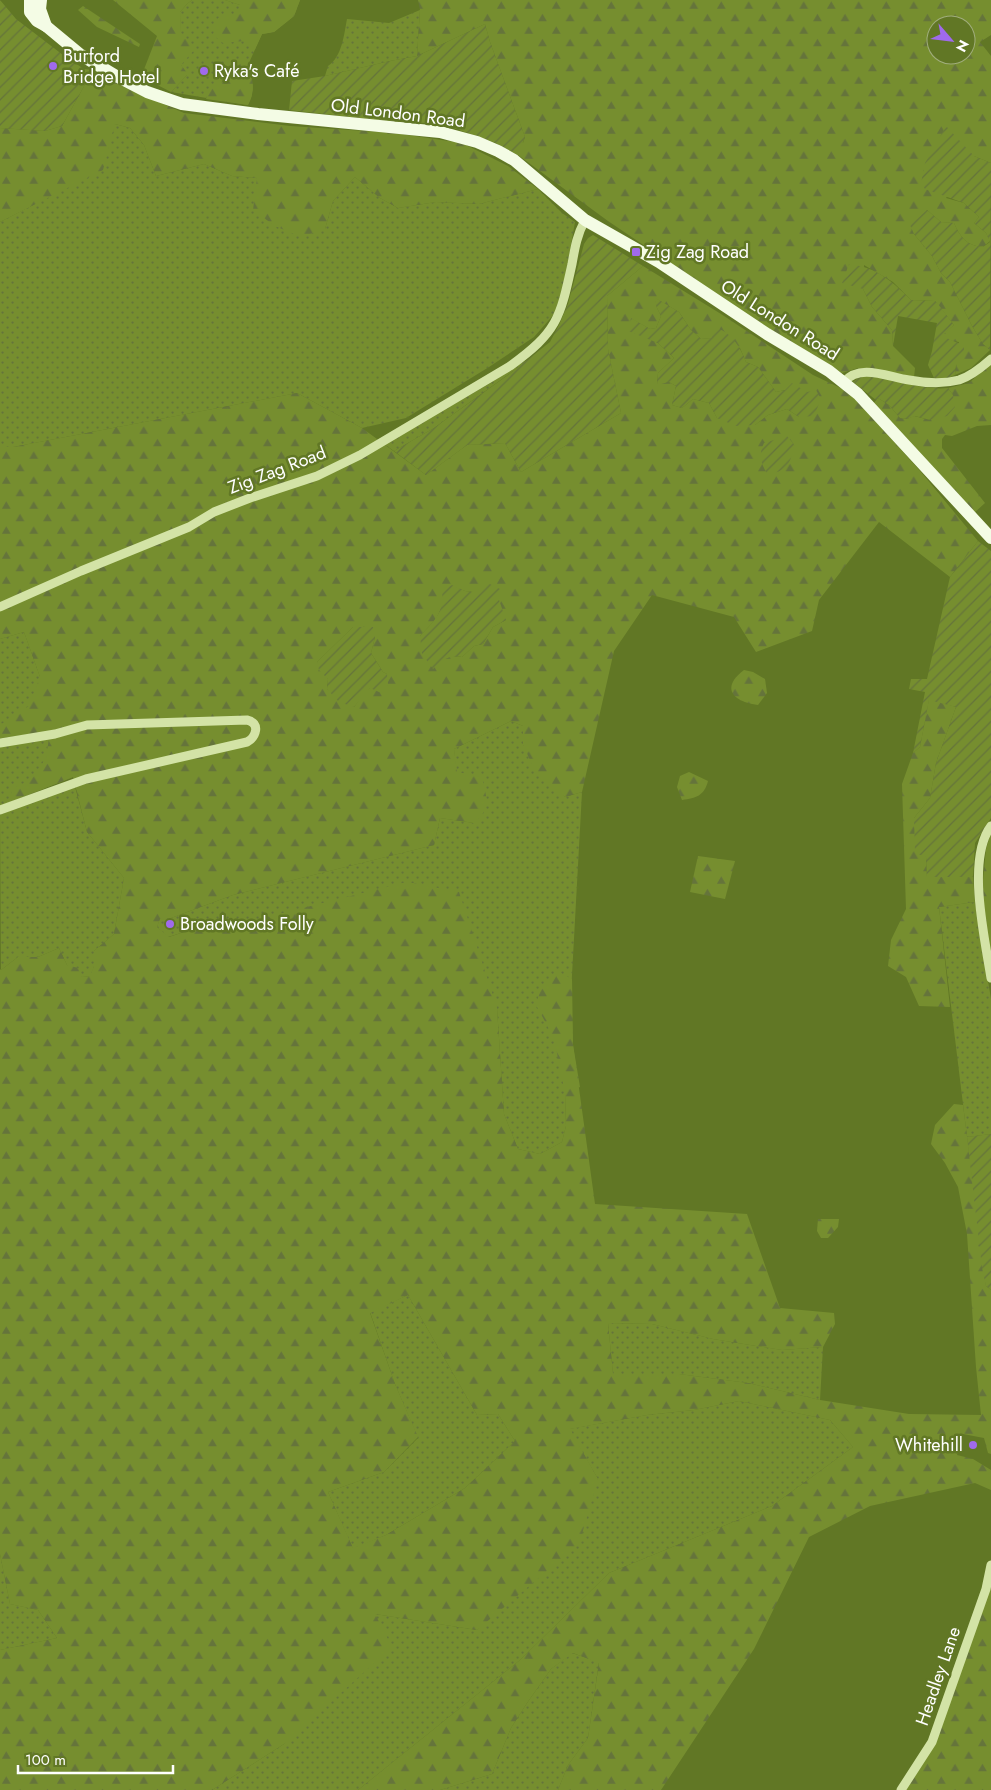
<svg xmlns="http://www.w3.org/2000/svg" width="991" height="1790" font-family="Jost,sans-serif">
	<defs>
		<pattern id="grass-dots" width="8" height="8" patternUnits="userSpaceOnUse" patternTransform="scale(1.25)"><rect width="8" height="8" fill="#768e2f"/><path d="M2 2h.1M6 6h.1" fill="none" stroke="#65743b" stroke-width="1.8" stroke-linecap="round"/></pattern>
		<pattern id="forest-firs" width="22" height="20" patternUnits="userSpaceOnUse" patternTransform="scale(1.25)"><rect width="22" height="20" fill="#768e2f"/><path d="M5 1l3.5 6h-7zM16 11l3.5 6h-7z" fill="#65743b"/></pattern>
		<pattern id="garden-furrows" width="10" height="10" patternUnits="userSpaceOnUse" patternTransform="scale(1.25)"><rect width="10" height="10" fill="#768e2f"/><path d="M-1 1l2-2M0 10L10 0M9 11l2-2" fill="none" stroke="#65743b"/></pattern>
	</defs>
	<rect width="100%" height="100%" fill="#617725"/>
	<!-- grass -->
	<g fill="url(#grass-dots)">
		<path d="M 192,0 L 225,0 L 240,5 L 300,0 L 294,16 L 274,32 L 262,34 L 248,65 C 252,80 256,91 248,105 L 171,92 L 187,75 L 181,65 L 180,12 L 187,4 Z"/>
		<path d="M 420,10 L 417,56 L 390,61 L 325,76 L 328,66 C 342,57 344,35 347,19 L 389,23 Z"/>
		<polygon points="115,124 130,128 144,145 156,176 204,164 232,176 257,178 325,229 333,201 355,177 380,198 398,208 436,202 479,204 538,189 562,213 575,222 564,284 556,312 534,337 489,367 406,418 362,428 297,393 13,447 0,447 0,222 33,205"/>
		<polygon points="527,361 434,428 394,451 384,444 489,384 522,362"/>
		<polygon points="24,632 59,730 0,738 0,639"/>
		<polygon points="511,721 523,726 523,745 565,797 582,792 571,993 573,1045 580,1087 565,1093 566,1126 562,1142 540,1154 518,1149 504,1114 497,1008 263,918 184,932 168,937 157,927 160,918 171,918 233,895 434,845 440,818 474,823 456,772 454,749"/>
		<polygon points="62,736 73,777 0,806 0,746"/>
		<polygon points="74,783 87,832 124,878 114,934 94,951 94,966 91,976 82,977 67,965 59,948 38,957 18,957 1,970 0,815"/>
		<polygon points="975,902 991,999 991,1134 967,1137 939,907"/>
		<polygon points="408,1295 477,1415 498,1414 515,1441 465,1488 386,1535 353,1549 328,1492 384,1472 418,1438 395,1384 370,1312"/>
		<polygon points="608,1323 652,1324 713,1339 782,1350 823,1347 820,1400 748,1383 679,1374 613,1374"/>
		<polygon points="739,1401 830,1420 853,1447 772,1506 609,1573 520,1660 358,1790 212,1790 284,1744 375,1614 477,1630 598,1479 569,1429 647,1415 694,1410"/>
		<polygon points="0,1554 10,1604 38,1610 57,1638 0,1650"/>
		<polygon points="572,1653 599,1662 588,1738 568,1765 558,1790 440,1790 492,1774 511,1728 527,1703 551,1669"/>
	</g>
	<!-- forest -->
	<g fill="url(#forest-firs)" fill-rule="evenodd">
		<polygon points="113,0 192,0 187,4 180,12 181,33 194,50 181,65 188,74 171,92 144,78 143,72 157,36"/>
		<polygon points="225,0 300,0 294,16 274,32 262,34 255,49 244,41 223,43 213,35 218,18 239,13 240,5"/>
		<path d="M 418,0 L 991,0 L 991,35 L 980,42 L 991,56 L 991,163 L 974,156 L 946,198 L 964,203 L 979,217 L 974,223 L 986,233 L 990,241 L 983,247 C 967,246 960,237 954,223 L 941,222 L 927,210 L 914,234 L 932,256 L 941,273 L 950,282 L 972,326 L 983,344 L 990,350 L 971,368 L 955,375 L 959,342 L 947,340 L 942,335 L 954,325 L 935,301 L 911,300 L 893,282 L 864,265 L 863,289 L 872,307 L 892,330 L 893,346 L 915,368 L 914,377 L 885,371 L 858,368 L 842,373 L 756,321 L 608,221 L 518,155 L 496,143 L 523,143 L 525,137 L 490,42 L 485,24 L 417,56 L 420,10 ZM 936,25 L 966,25 L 966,55 L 936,55 Z"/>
		<polygon points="83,6 140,44 139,47 97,27 78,10"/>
		<path d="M 237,59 L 250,60 L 248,65 C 253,81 256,89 248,105 L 206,99 L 211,88 L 230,78 Z"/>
		<polygon points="93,70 124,87 184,113 290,126 394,133 462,143 508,166 538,189 479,204 436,202 398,208 380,198 355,177 333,201 325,229 301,237 275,226 253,210 257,178 232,176 204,164 156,176 144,145 130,128 115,124 103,170 0,222 0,128 45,131 62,126"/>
		<path d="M 643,266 L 721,314 L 813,375 L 849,392 L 921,472 L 978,541 L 950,577 L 879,522 L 819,600 L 812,631 L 756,652 L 734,617 L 652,595 L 614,651 L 582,792 L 565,797 L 535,771 L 523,745 L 523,726 L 511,721 L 454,749 L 457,772 L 482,777 C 486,799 493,806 474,823 L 440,818 L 434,845 L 233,895 L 171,918 L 160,919 L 157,927 L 169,937 L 184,932 L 263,918 L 407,882 L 459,892 L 497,1008 L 504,1114 L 518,1149 L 540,1154 L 562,1142 L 566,1126 L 565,1093 L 554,1038 L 536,1005 L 541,988 L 559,972 L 572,979 L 573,1045 L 595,1204 L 747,1214 L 780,1308 L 834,1313 L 835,1324 L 823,1347 L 782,1350 L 713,1339 L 652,1324 L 608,1323 L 613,1374 L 679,1374 L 748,1383 L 820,1400 L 909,1414 L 981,1415 L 976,1367 L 967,1234 L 958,1187 L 945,1163 L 931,1144 L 935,1125 L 954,1104 L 963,1105 L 986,1286 L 991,1290 L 991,1454 L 988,1453 L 984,1438 L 963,1434 L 957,1455 L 973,1459 L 991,1470 L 991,1490 L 975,1483 L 870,1506 L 809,1537 L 754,1649 L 661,1790 L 558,1790 L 568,1765 L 588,1738 L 599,1663 L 573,1653 L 551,1669 L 527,1703 L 511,1728 L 492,1774 L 440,1790 L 358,1790 L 520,1660 L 609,1573 L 772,1506 L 853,1447 L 830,1420 L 739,1401 L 694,1410 L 647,1415 L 570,1429 L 598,1479 L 579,1544 L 477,1630 L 375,1614 L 392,1647 L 284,1744 L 212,1790 L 0,1790 L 0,1650 L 57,1638 L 38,1610 L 10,1604 L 0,1554 L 0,969 L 1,970 L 18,957 L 38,957 L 59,948 L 67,965 L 78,968 L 82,977 L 90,976 L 94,966 L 94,951 L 114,934 L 124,878 L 87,832 L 73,777 L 12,801 L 11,789 L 31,780 L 46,758 L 49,738 L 59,730 L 0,738 L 0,725 L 29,706 L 40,677 L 24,632 L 0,639 L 0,447 L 13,447 L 297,393 L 362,428 L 426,475 L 467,445 L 505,443 L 521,472 L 621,413 L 608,349 L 607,296 ZM 655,298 L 679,312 L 691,330 L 701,339 L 711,338 L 740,348 L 746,362 L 758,367 L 776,392 L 785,390 L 807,392 L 799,417 L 787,409 L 768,415 L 755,425 L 717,418 L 709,403 L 693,399 L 682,408 L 672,405 L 676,386 L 669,382 L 657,384 L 658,373 L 674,358 L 658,343 L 629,330 L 632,319 L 650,329 L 656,328 L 661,316 L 657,308 ZM 452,586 L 465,591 L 473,592 L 506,620 L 493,627 L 483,644 L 474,646 L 462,657 L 452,656 L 444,659 L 420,636 L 436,619 ZM 353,627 L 375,637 L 371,653 L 383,672 L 387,674 L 365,692 L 354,707 L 327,689 L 328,679 L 317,662 ZM 408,1295 L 477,1415 L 498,1414 L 515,1441 L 465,1488 L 386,1535 L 353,1548 L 328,1492 L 384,1472 L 418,1437 L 395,1384 L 370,1313 Z"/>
		<polygon points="991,363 991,425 977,426 952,436 945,435 942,439 942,448 985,503 974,513 873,404 878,398 889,405 900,418 907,419 914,416 930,420 953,395 948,388 969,383"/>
		<path d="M 744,670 L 753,672 L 765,679 L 767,693 L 758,705 C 733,702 720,688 744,670 Z"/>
		<polygon points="929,699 956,707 936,763 930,798 914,818 926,857 927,877 973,877 975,902 939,907 950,1007 919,1006 906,977 888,966 891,940 906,909 902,784 913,753 920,747"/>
		<path d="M 689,772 L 708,781 C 704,796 696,798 682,800 L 677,787 L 680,776 Z"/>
		<polygon points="991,833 991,958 981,901 986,849"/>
		<polygon points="698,856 735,861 725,899 690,892"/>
		<polygon points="818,1219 839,1219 838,1227 828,1238 821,1238 817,1231"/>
		<polygon points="991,1565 991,1790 901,1790 932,1742"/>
	</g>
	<!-- garden -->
	<g fill="url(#garden-furrows)">
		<polygon points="0,0 16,19 63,55 84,69 93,70 62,126 45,131 0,128"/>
		<polygon points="485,24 490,42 525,137 518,155 496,143 442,124 377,120 289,110 292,81 325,76 390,61 417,56"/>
		<path d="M 946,126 L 974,156 L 991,163 L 990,350 L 983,344 L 972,326 L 950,282 L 941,273 L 932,256 L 914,234 L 910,225 L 927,210 L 941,222 L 954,223 C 960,237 967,246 983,247 L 990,242 L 986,233 L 974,223 L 979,217 L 964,203 L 925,189 L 921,183 L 925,163 Z"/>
		<polygon points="593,235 643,266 607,296 608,349 621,413 521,472 505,443 467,445 426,475 394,451 434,428 508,375 550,342 559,325 568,304 584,244 588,238"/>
		<path d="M 849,264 C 876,267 892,281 911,300 L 935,301 L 938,304 L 954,325 L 943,335 C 949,341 957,341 964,346 L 964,359 L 956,365 L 955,375 L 948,378 L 934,378 L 928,365 L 932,351 L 937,323 L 898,316 L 893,346 L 892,330 L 872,307 L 863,289 L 842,283 Z"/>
		<path d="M 654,297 L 679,312 L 691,330 L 701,339 L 711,338 L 717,328 C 733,334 740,347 746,362 L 758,367 L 776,392 L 785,390 L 792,383 L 807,392 L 816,390 L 821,399 L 814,416 L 799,417 L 787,409 L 768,415 L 755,425 L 736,426 L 717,418 L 709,403 L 693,399 L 682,408 L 672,405 L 676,386 L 669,382 L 657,385 L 658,373 L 674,358 L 658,343 L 628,331 L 631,318 L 650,329 L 656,328 L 661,316 L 657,308 Z"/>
		<path d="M 862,375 C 891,376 918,391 948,388 L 953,395 L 955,407 L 947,416 L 930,420 L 915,416 L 907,419 L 900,418 L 889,405 L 878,398 L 876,400 L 853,382 Z"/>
		<path d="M 787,436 L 796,447 C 786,466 792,468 768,475 C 761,464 758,455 764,443 Z"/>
		<polygon points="978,541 991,551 991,818 975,843 973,877 927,877 926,857 915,853 914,818 930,798 936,763 956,707 929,700 920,747 913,753 925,692 909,689 911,679 927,679 950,577"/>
		<path d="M 488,583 L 502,590 L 498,597 L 506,620 L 493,627 L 483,644 L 474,646 L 462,657 C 448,655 442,660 433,669 L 422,654 L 420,636 C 436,619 444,613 442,589 L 452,585 L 465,591 L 473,592 Z"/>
		<polygon points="353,627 373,627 375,637 371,653 383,672 387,674 388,685 379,692 370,688 354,707 339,702 327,689 328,679 319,670 317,662"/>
		<polygon points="991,1134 991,1290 986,1286 982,1268 967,1137"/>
	</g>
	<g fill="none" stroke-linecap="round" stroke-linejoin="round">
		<!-- minor -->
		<g stroke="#d3e3a6" stroke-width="9">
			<path d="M 844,382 C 860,363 888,377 909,380 C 925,383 943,384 959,380 C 971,376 982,367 991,359"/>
			<path d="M 0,607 L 81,571 L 189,527 L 214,512 L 250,498 L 317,476 L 360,455 L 510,366 C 557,332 560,319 572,264 C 575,247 577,235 585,220"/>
			<path d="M 0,743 L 55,734 L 87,725 L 247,720 C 261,723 256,737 247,742 L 86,779 L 0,810"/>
			<path d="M 991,826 C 966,859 985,939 991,978"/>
			<polyline points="901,1790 932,1742 986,1589 991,1565"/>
		</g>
		<!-- major -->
		<g stroke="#f4fce5" stroke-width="12">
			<polyline points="30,0 30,12 37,21 46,26 81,55 116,76 147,92 182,104 258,114 440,132 477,142 498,151 514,160 585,220 659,262 767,334 829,371 858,394 991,538"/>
			<polyline points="41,0 40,9 46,26"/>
		</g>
	</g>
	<!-- markers -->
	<g fill="#a06aec" stroke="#617725" stroke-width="2">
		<circle cx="53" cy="66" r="5"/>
		<circle cx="204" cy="71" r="5"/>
		<rect x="631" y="247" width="10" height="10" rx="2.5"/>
		<circle cx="170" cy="924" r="5"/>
		<circle cx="973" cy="1445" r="5"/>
	</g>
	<g text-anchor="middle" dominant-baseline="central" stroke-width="5" stroke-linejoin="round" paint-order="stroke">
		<!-- poi labels -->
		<g font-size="18" fill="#fff" stroke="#617725" text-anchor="start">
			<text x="63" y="56">Burford<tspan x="63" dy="21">Bridge Hotel</tspan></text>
			<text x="214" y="71">Ryka's Café</text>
			<text x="646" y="252">Zig Zag Road</text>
			<text x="180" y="924">Broadwoods Folly</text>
			<text x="963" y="1445" text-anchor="end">Whitehill</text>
		</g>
		<!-- street labels -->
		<g font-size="18" fill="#fff" stroke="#617725">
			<text transform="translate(398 113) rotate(7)">Old London Road</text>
			<text transform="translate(780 320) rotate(32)">Old London Road</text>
			<text transform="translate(277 470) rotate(-21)">Zig Zag Road</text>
			<text transform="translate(938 1676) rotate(-71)">Headley Lane</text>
		</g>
	</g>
	<!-- north arrow -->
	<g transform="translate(951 40) rotate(118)"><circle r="24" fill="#617725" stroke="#a0ad7c"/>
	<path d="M0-4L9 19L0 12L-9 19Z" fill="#a06aec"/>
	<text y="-8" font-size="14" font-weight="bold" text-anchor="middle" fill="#ffffff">N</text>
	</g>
	<!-- scale -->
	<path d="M18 1765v8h155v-8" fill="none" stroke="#ffffff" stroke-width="2.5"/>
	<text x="25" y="1765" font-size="15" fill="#ffffff" stroke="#617725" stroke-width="4" paint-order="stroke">100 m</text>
</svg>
